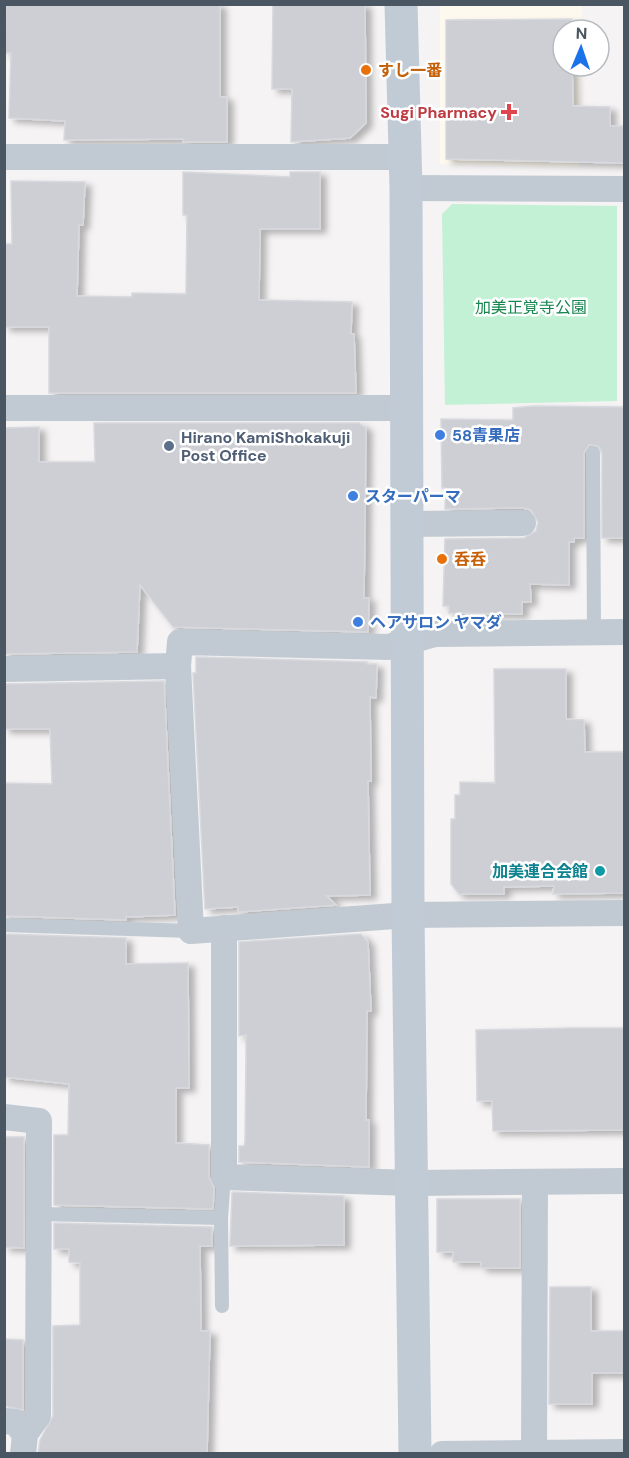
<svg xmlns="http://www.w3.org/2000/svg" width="629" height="1458" font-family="'DM Sans','Noto Sans JP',sans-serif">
	<defs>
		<filter id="shadow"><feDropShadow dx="6" dy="4" stdDeviation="3" flood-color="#0004"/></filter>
	</defs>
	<rect width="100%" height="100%" fill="#f5f3f3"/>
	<!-- commercial -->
	<polygon fill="#fdf9ef" points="440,5 582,5 581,30 563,30 563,66 581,66 579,167 440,164"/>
	<!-- green -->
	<polygon fill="#c3f1d5" points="452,204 617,206 617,401 445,405 442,214"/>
	<!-- building -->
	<g fill="#cdcfd5" stroke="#d7d9de" stroke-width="1.5" filter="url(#shadow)">
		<polygon points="6,4 220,4 220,97 227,97 227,142 183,142 183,139 64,140 65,121 9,118 11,53 5,53"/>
		<polygon points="273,4 365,4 366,123 350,138 291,142 292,89 272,89"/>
		<polygon points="572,19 572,30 563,30 563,66 572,66 573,106 610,107 610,126 624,126 624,163 446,159 446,20"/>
		<polygon points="183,172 290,177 290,172 320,172 320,229 260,229 259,300 352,302 351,334 354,334 356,393 49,393 49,327 4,327 4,244 12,244 11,181 85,182 83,225 79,225 77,296 132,297 132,293 186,294 187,215 183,215"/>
		<polygon points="533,406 624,407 624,538 602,538 602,452 598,446 589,445 584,453 584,538 574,538 574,542 569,542 569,585 530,584 531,602 522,602 522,614 449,613 449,606 443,606 445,539 524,538 536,531 538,522 531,510 523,508 445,509 446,488 442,488 441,419 513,420 513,408"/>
		<polygon points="94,423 359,423 366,428 364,598 369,598 368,632 173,627 140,585 137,652 4,654 4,428 39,427 39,462 95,462"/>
		<polygon points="196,657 367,662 367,664 377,664 376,698 370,697 371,781 368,781 370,895 327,896 336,905 238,912 238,907 205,909 193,673 196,673"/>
		<polygon points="494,669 566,669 566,719 584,720 585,752 624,752 624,893 553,894 554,886 504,887 504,894 459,894 451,884 451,819 455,819 455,795 460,795 460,782 495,783"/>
		<polygon points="164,681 175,915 126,917 126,920 4,916 4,783 52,784 50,729 4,729 4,684"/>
		<polygon points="4,934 126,938 126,964 188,963 189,1088 176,1088 176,1143 209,1145 209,1177 214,1188 213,1209 54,1205 54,1135 68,1135 69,1084 4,1077"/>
		<polygon points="361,934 368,942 371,1011 367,1011 366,1120 369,1120 369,1167 239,1162 239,1146 244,1146 245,1142 246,1056 246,1035 239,1036 239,942"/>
		<polygon points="572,1028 624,1028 624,1130 493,1131 492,1101 477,1101 476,1030"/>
		<polygon points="4,1137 24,1137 24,1248 4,1247"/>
		<polygon points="232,1192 344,1196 344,1245 230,1246"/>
		<polygon points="437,1199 520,1199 520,1268 481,1268 481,1262 453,1262 453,1252 437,1252"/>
		<polygon points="54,1223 212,1227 212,1246 200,1246 201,1331 210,1331 207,1454 38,1454 40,1440 53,1416 53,1326 80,1325 80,1263 69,1262 69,1249 54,1249"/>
		<polygon points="550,1287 591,1287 591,1331 624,1331 624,1373 592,1373 592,1404 549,1404"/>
		<polygon points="4,1339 23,1340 23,1410 4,1406"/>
	</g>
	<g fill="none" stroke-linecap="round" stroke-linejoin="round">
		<!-- lane -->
		<g stroke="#c1cad2" stroke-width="14">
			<polyline points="593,453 594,632"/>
			<polyline points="4,925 191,931"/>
			<polyline points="39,1214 221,1218"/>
			<polyline points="222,1306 221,1218 224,1177"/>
		</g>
		<!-- street -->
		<g stroke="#c1cad2" stroke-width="26">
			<polyline points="4,157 405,157"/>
			<polyline points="406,188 624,189"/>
			<polyline points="4,408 405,408"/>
			<polyline points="406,524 523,523"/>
			<polyline points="624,632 435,634 388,647 180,642 178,666 191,931 408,915 624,913"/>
			<polyline points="4,669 178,666"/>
			<polyline points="224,928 224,1177 413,1183 624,1181"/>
			<polyline points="4,1117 39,1121 38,1416 25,1434 23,1454"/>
			<polyline points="4,1421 15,1422 25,1434"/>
			<polyline points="534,1453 535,1182"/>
			<polyline points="442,1454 624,1452"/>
		</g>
		<!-- secondary -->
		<polyline stroke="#c1cbd6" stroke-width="33" points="401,4 406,188 408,915 415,1454"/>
	</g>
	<!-- markers -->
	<g fill="#e8710a" stroke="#fff" stroke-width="2">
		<circle cx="366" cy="70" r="6"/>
		<circle cx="442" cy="559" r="6"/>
	</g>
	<path fill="#e0444e" stroke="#fff" stroke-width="2" d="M506 103h6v6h6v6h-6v6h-6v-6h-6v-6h6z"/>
	<g fill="#3f7fe0" stroke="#fff" stroke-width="2">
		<circle cx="440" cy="435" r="6"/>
		<circle cx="353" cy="496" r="6"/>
		<circle cx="358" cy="622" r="6"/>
	</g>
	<circle fill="#5c6f8a" stroke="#fff" stroke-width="2" cx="169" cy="446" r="6"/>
	<circle fill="#0f9aa8" stroke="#fff" stroke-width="2" cx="600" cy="871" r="6"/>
	<g text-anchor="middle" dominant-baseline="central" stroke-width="5" stroke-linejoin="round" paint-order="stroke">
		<!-- food labels -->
		<g font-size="16" font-weight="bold" fill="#c56008" stroke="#fff" text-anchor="start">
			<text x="378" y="70">すし一番</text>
			<text x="454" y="559">呑呑</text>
		</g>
		<!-- health labels -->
		<g font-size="16" font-weight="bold" fill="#be3a42" stroke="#fff" text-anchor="end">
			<text x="497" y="112">Sugi Pharmacy</text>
		</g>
		<!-- park labels -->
		<g font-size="16" fill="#17864f" stroke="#fff">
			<text x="531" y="307">加美正覚寺公園</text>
		</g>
		<!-- shop labels -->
		<g font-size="16" font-weight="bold" fill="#366cbe" stroke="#fff" text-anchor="start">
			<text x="452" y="435">58青果店</text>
			<text x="365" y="496">スターパーマ</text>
			<text x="370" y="622">ヘアサロン ヤマダ</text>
		</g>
		<!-- service labels -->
		<g font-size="16" font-weight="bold" fill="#4e5e75" stroke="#fff" text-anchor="start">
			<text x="181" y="437">Hirano KamiShokakuji<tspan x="181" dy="18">Post Office</tspan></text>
		</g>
		<!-- culture labels -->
		<g font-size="16" font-weight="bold" fill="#0d838f" stroke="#fff" text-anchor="end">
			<text x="588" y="871">加美連合会館</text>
		</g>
	</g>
	<!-- border -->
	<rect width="629" height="1458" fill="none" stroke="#4a5661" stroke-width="12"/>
	<!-- north arrow -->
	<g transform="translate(581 48) rotate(2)"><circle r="28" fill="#ffffff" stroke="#b7bbc0" stroke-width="1.5"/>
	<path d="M0-4.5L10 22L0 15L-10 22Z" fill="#1a73e8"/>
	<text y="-9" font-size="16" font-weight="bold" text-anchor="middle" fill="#4a5661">N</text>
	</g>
</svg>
